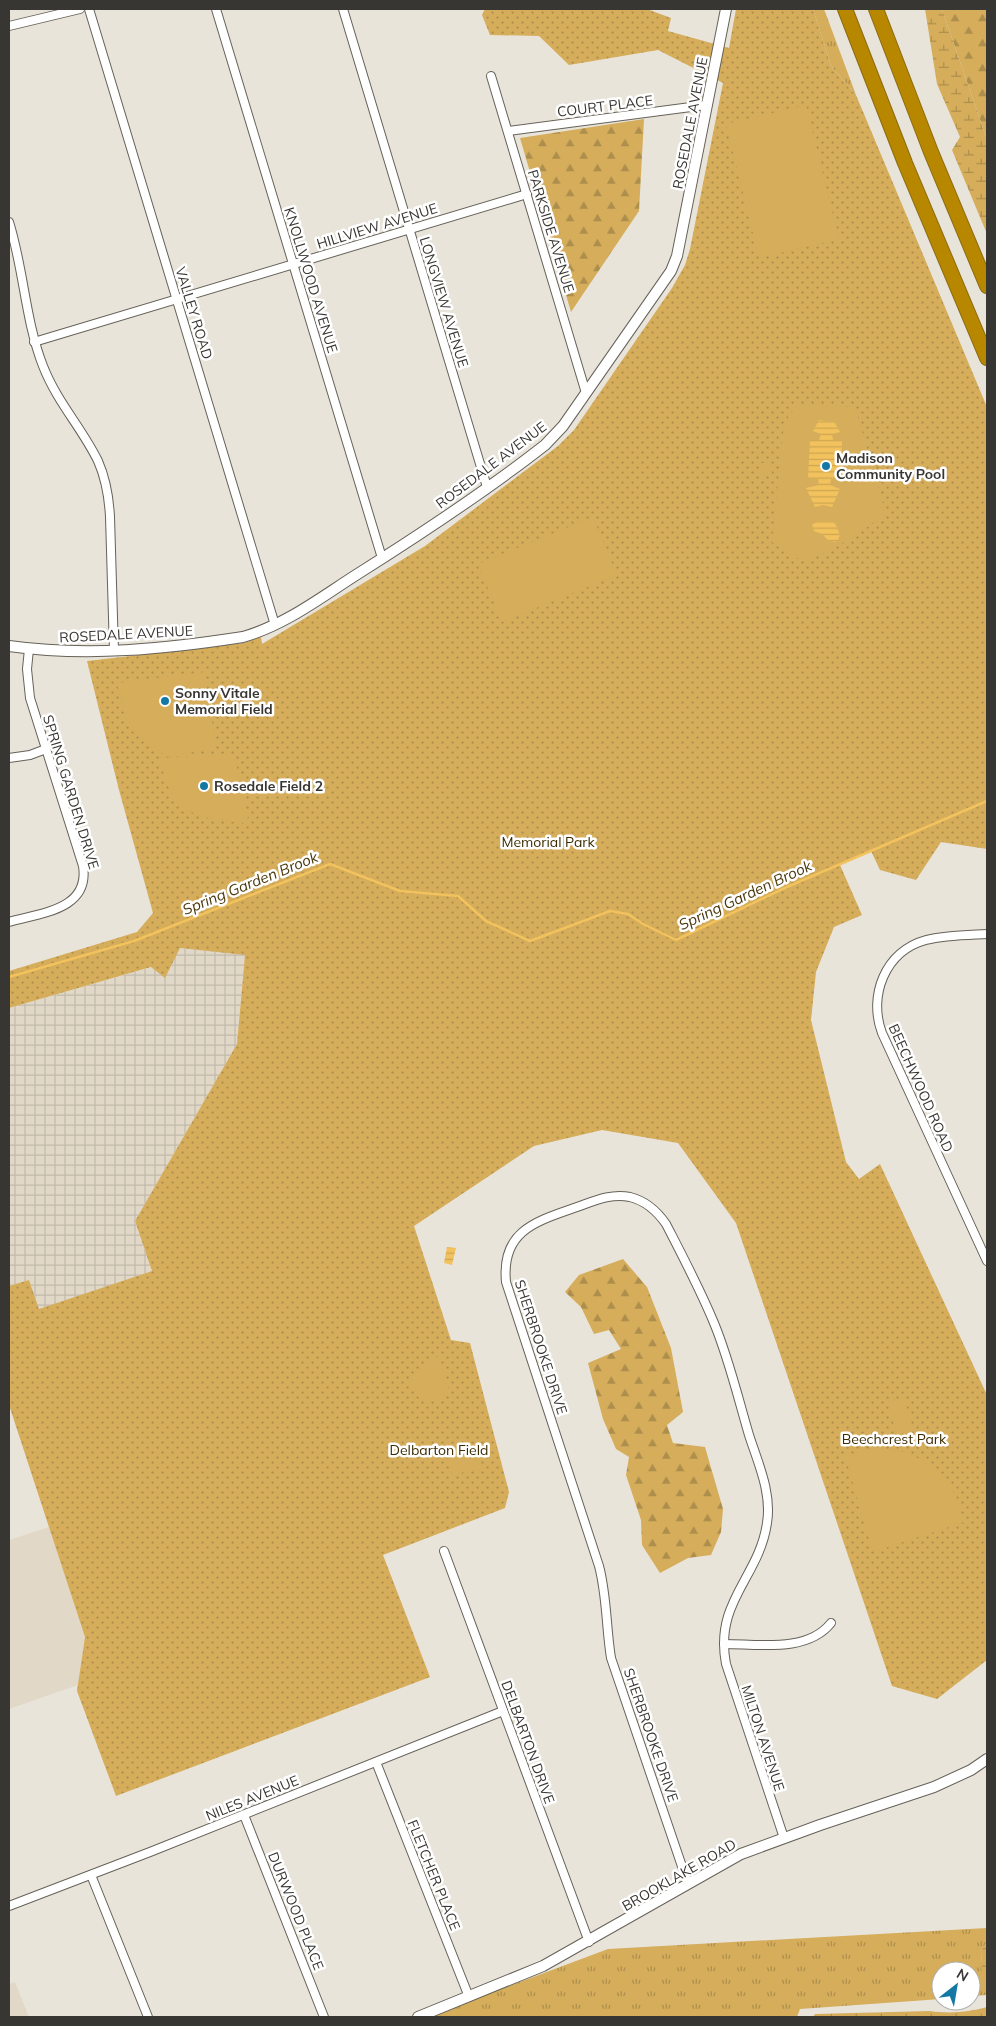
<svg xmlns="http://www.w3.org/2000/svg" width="996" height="2026" font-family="Mulish,sans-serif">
	<defs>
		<pattern id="industrial-grid" width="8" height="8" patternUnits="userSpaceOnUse" patternTransform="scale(1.25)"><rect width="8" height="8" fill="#e1d8c7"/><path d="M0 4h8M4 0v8" fill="none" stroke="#c2baab"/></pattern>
		<pattern id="grass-tufts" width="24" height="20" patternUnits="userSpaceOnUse" patternTransform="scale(1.25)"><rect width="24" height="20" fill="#d5ad5b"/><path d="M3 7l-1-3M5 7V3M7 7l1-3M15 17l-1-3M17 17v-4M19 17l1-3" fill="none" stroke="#ae8e4c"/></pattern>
		<pattern id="forest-firs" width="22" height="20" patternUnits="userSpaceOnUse" patternTransform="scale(1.25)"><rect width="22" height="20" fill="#d5ad5b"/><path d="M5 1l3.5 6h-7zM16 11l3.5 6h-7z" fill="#ae8e4c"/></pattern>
		<pattern id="wetland-marsh" width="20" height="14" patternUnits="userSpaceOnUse" patternTransform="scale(1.25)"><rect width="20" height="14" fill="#d5ad5b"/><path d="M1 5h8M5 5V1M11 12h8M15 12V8" fill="none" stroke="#ae8e4c"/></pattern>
		<pattern id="park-dots" width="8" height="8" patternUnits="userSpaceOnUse" patternTransform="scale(1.25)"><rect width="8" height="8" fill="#d5ad5b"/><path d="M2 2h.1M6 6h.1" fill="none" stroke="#ae8e4c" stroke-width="1.8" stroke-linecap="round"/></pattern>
		<pattern id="water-rules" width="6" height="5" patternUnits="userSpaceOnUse" patternTransform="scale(1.25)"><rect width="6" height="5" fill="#f1c25d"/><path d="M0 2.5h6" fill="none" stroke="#cfa751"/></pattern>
	</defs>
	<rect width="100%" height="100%" fill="#e9e4da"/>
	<!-- built -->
	<g fill="#e1d8c7">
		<polygon points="49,1527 85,1637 78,1685 9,1709 9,1540"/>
		<polygon points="15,1982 29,2017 9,2017 9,1984"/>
	</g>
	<!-- industrial -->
	<polygon fill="url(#industrial-grid)" points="180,948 245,954 237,1044 135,1221 152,1271 39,1310 29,1280 9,1286 9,1008 152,967"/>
	<!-- grass -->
	<g fill="url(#grass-tufts)">
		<polygon points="813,9 824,9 856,95 831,66"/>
		<polygon points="987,1928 987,1943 981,1950 982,1974 987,1974 987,1995 971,1996 971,1971 941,1971 941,1999 800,2009 797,2017 427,2017 608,1949"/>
	</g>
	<!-- forest -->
	<g fill="url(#forest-firs)">
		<polygon points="942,9 987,9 987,140"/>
		<polygon points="644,119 639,211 571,312 520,138"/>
		<polygon points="623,1259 647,1287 671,1348 683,1412 667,1425 673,1443 705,1447 723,1509 721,1532 711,1555 688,1558 660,1573 642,1545 641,1520 626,1475 629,1457 616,1449 603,1419 588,1363 621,1349 609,1330 594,1334 581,1307 565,1292 579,1275"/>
	</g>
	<!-- wetland -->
	<g fill="url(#wetland-marsh)">
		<polygon points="925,9 942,9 987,140 987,234 952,150 960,137 937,84"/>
		<polygon points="987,1943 987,1974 982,1975 981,1950"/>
		<path d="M 987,2007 L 987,2017 L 813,2017 L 815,2014 L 930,2011 C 949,2014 970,2012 987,2007 Z"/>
	</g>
	<!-- park -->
	<polygon fill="url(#park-dots)" points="485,9 647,9 671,18 668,31 729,48 736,9 813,9 831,66 856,95 987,407 987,849 941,842 916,880 880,870 871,851 840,865 862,915 834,927 816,972 811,1020 846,1162 859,1179 880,1164 987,1395 987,1660 937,1699 892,1686 736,1223 678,1143 602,1130 534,1146 414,1226 451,1340 470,1343 509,1492 505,1508 383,1555 430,1677 116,1796 77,1691 85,1637 9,1405 9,1286 29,1280 39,1309 152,1271 135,1221 237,1044 245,955 180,948 165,978 151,967 9,1008 9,971 137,932 153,913 119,790 87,661 244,643 261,637 262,644 425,546 558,446 574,430 672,288 685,265 690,249 723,83 658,50 569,65 539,36 490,35 482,15"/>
	<!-- pitch -->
	<g fill="#d5ad5b">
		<polygon points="806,105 839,239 759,258 726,124"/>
		<path d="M 798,404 L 855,407 L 886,514 C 870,525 820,562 801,559 C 792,558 780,547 772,542 L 784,423 Z"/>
		<polygon points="771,462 772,475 761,475 761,463"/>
		<polygon points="593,517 617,575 502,622 478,564"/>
		<polygon points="205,672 216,749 166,756 139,736 125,718 117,683"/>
		<path d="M 234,754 L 248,818 L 244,823 C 193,819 170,812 160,758 Z"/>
		<path d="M 439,1356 L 449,1390 L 439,1401 C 423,1402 418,1398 410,1385 L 413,1374 Z"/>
		<polygon points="904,1397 913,1430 897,1435 887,1402"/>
		<polygon points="876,1447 904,1452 925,1461 942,1477 956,1496 964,1522 873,1552 845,1456"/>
		<polygon points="477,1452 482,1468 452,1475 449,1458"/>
	</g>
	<!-- water -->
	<g fill="url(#water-rules)">
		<polygon points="819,420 829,422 834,421 840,432 832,434 833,440 842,441 841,479 831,479 830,485 840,489 832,507 823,505 815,507 806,488 819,485 818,479 808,478 810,440 819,440 821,434 813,431"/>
		<path d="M 817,521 C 822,522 831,520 834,523 C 837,525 838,531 840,535 L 838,540 L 835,542 L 828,540 L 822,534 L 814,531 L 812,525 Z"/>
		<polygon points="447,1247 456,1248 452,1265 444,1263"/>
	</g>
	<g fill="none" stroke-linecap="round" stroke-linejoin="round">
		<!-- stream -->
		<polyline stroke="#f1c25d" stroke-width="2.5" points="9,977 134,941 330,864 400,891 458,896 486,921 530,941 610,911 628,914 643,924 676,940 787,887 987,801"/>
		<defs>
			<g id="street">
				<polyline points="89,9 275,625"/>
				<polyline points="216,9 382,558"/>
				<polyline points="343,9 487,487"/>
				<polyline points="9,26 80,9"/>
				<polyline points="491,76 586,393"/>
				<polyline points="508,131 706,105"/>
				<path d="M 9,222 C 24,270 25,320 43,366 C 57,402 82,428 98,461 C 106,479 109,498 110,517 L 114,651"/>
				<polyline points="34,342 527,194"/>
				<polyline points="9,758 30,755 46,749"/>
				<path d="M 9,922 C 40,913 90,910 83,866 L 30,698 L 27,669 L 29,649"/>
				<path d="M 987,934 C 967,935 945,935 926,940 C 885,951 868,996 882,1033 L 987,1261"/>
				<polyline points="444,1551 589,1942"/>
				<path d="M 724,1644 C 758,1644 807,1653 831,1623"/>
				<polyline points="376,1762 469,1997"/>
				<polyline points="244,1815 324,2017"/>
				<polyline points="91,1875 148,2017"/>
				<path d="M 688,1884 L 611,1658 C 606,1627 607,1596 599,1566 L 506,1282 C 501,1230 537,1221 577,1207 C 594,1201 611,1193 630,1197 C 646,1201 657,1211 666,1224 C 683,1257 700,1289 714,1323 C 729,1359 738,1398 749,1435 C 758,1463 772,1493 767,1523 C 759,1578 714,1601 726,1664 L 784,1838"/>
				<polyline points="9,1906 150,1852 503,1711"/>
			</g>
			<g id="secondary">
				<path d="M 9,646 C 87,657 165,649 243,637 C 285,625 320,598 356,575 C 421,534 485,492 545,445 L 563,426 L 671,271 L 677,256 L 726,9"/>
				<polyline points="418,2017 543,1966 741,1854 820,1825 934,1787 971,1770 987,1759"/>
			</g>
			<g id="highway">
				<polyline points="845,9 905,163 987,358"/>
				<polyline points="876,9 931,152 987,286"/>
			</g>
		</defs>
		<!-- street casing -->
		<use href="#street" stroke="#666259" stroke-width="10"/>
		<!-- secondary casing -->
		<use href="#secondary" stroke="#666259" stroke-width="12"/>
		<!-- highway casing -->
		<use href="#highway" stroke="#8b6b12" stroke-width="16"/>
		<!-- street -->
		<use href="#street" stroke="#fff" stroke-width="8"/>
		<!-- secondary -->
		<use href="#secondary" stroke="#fff" stroke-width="10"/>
		<!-- highway -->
		<use href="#highway" stroke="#b78700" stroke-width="14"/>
	</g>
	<!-- markers -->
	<g fill="#1379a4" stroke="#fff" stroke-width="2">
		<circle cx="826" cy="466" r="5"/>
		<circle cx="165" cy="701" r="5"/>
		<circle cx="204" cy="786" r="5"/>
	</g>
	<g text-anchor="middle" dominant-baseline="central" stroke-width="5" stroke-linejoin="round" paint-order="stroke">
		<!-- street labels -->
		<g font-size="14" fill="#383632" stroke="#fff">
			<text transform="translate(605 106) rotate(-7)">COURT PLACE</text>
			<text transform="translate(690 123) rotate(-79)">ROSEDALE AVENUE</text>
			<text transform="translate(377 226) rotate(-17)">HILLVIEW AVENUE</text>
			<text transform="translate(551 231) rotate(73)">PARKSIDE AVENUE</text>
			<text transform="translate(311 280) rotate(73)">KNOLLWOOD AVENUE</text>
			<text transform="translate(444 302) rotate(73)">LONGVIEW AVENUE</text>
			<text transform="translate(194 313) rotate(73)">VALLEY ROAD</text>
			<text transform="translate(491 465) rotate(-37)">ROSEDALE AVENUE</text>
			<text transform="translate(126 634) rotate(-3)">ROSEDALE AVENUE</text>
			<text transform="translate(71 792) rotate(73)">SPRING GARDEN DRIVE</text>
			<text transform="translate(921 1088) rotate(66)">BEECHWOOD ROAD</text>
			<text transform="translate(541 1347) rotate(72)">SHERBROOKE DRIVE</text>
			<text transform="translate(651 1735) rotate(71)">SHERBROOKE DRIVE</text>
			<text transform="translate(763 1738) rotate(72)">MILTON AVENUE</text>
			<text transform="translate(528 1742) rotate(70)">DELBARTON DRIVE</text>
			<text transform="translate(252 1798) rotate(-22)">NILES AVENUE</text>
			<text transform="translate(434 1875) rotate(68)">FLETCHER PLACE</text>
			<text transform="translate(679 1875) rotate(-30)">BROOKLAKE ROAD</text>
			<text transform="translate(296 1911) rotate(68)">DURWOOD PLACE</text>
		</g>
		<!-- poi labels -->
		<g font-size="14" font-weight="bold" fill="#383632" stroke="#fff" text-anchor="start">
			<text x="836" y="458">Madison<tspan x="836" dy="16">Community Pool</tspan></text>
			<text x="175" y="693">Sonny Vitale<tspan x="175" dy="16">Memorial Field</tspan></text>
			<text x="214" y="786">Rosedale Field 2</text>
		</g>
		<!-- park labels -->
		<g font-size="14" fill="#3e2c00" stroke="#fff">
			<text x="548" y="842">Memorial Park</text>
			<text x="894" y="1439">Beechcrest Park</text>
			<text x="439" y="1450">Delbarton Field</text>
		</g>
		<!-- water labels -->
		<g font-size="15" font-style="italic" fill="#4b380c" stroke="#fff">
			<text transform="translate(250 883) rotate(-22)">Spring Garden Brook</text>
			<text transform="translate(745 895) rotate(-25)">Spring Garden Brook</text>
		</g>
	</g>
	<!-- border -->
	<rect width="996" height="2026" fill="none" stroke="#383632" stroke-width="20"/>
	<!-- north arrow -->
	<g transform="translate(956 1986) rotate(31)"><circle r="24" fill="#ffffff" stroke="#afafad"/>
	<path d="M0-4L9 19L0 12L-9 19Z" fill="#1379a4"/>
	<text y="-8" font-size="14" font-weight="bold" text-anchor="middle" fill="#383632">N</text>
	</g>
</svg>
